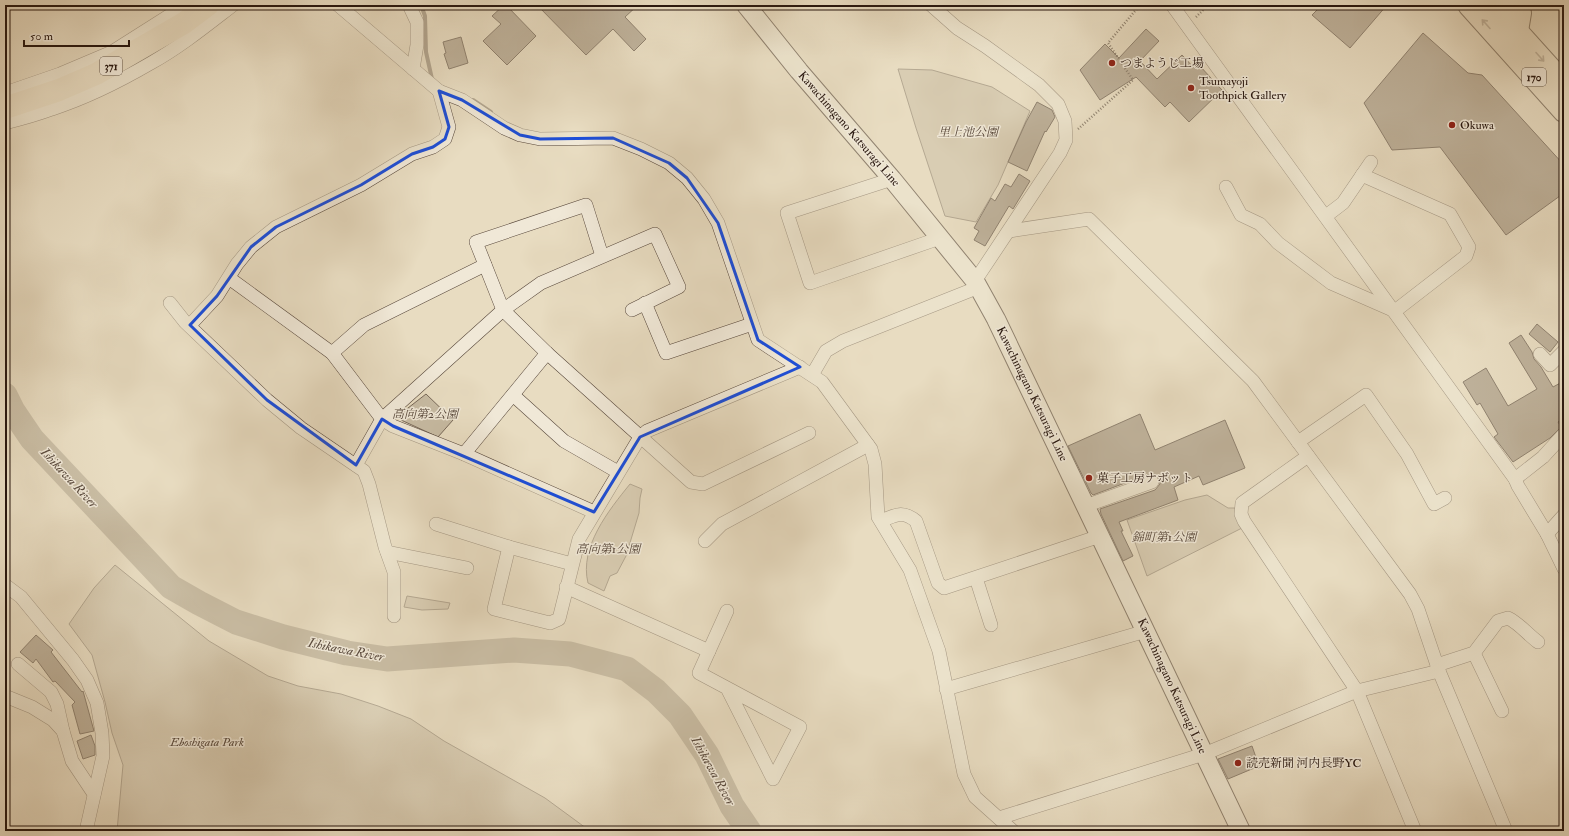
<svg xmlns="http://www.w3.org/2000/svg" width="1569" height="836" font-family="'IM FELL Double Pica','Noto Serif JP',serif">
	<rect width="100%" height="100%" fill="#e8dcc1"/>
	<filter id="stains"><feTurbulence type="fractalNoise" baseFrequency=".005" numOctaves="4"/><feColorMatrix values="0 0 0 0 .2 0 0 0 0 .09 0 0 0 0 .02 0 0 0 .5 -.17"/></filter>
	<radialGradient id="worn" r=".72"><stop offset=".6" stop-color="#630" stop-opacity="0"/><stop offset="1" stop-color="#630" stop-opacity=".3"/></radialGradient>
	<!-- green -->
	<g fill="#c7bba3" stroke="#786959">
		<polygon points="898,69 932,70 992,87 1030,111 998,185 976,222 945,216 916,128"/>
		<polygon points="426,394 453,420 438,437 401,420 399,415"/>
		<path d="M 630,484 L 642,489 L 640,498 L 639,513 L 626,556 L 617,573 L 610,576 L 604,591 L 588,583 C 579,547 609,510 630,484 Z"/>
		<polygon points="1207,495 1228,508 1235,508 1244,527 1147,576 1127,520 1185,500"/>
		<polygon points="115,565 209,641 268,676 298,686 341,694 378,706 411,719 444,741 545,798 590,831 117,831 123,765 112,733 105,702 92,655 69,624 94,588"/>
		<polygon points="407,596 450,603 448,609 422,610 404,607"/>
	</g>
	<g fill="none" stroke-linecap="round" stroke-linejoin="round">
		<!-- stream -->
		<g stroke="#746555" stroke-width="4">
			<polyline points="421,5 425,16 426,52 432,79"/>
			<polyline points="473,100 491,112"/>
		</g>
		<!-- river -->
		<polyline stroke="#a79984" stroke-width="25" points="5,395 13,411 32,439 171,587 199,603 236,622 283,637 347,653 387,659 514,650 570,654 627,669 656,691 680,715 707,755 732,806 749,831"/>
	</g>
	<!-- building -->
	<g fill="#8c7d6c" stroke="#28170f">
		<polygon points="504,5 506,5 536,36 507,65 483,41 501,24 492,16"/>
		<polygon points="537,5 638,5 625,17 646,39 634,51 613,29 586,55"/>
		<polygon points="1322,5 1387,5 1350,48 1312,15"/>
		<polygon points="1146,29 1159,41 1140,61 1157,79 1182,55 1195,69 1199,65 1222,90 1189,122 1170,102 1165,107 1136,77 1100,100 1080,70 1105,44 1119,58"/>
		<polygon points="1423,33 1468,73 1482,75 1564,165 1564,193 1506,235 1440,147 1392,150 1364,103"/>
		<polygon points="461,37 468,63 449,69 444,54 446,53 443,42"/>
		<polygon points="1037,102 1052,110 1055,117 1046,132 1045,131 1027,171 1008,162 1026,122"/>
		<polygon points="1019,174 1030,181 1013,209 1009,206 985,246 974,240 979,231 974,228 991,198 995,201 1005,184 1011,187"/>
		<polygon points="1537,324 1558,342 1550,352 1529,334"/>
		<polygon points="1521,335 1532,352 1534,359 1541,367 1553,387 1564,381 1564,418 1558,422 1561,427 1550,438 1513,462 1494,437 1498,434 1480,403 1477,405 1463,382 1486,368 1508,406 1537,389 1509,343"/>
		<polygon points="1140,414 1155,450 1225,420 1245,468 1203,485 1199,476 1174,487 1178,500 1119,522 1123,531 1121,531 1133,556 1123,561 1101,514 1100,509 1155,490 1160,484 1159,479 1154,474 1149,474 1093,495 1091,493 1068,446"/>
		<polygon points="36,635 53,650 51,652 82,692 83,691 94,731 80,734 72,705 75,702 55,681 53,682 36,659 33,663 20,652"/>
		<polygon points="91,735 95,746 95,755 83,759 77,741"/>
		<polygon points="1252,746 1259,766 1228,779 1218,759"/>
	</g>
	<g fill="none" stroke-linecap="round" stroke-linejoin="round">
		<defs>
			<g id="street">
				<polyline points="338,5 439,91 462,100 504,128 520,135 540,139 613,138 641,149 669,163 687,178 704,199 718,223 758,340 822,382 871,449 875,464 878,517 910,570 939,651 964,774 975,797 1013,831"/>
				<polyline points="409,5 417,22 417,45 413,69"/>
				<polyline points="931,5 957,28 985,46 1039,85 1058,104 1065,121 1066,140 1060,153 975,281"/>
				<polyline points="1172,5 1515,479 1518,486 1547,534 1564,569"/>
				<polyline points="5,93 60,74 112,52 186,5"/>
				<path d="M 5,123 C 21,119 36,115 52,109 C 86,98 120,81 151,63 C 180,47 207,25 233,5"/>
				<polyline points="892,179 787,213 810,283 940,238"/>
				<polyline points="1226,187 1241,215 1260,224 1278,243 1331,283 1395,311 1466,256 1469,247 1450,214 1362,175"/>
				<polyline points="1326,216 1343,203 1371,162"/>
				<polyline points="1009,231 1089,219 1253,381 1410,594 1418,609 1439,671 1506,831"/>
				<polyline points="602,256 586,205 476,242 503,310 547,353 691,482 703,484 809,433"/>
				<polyline points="229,278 332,353 382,419 393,426 464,454 594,512"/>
				<polyline points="170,303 185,322 267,400 301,428 364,471 369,484 385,547 394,572 394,616"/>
				<polyline points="645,303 666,353 752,324"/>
				<polyline points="190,325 217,296 237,264 251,247 276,227 361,185 412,154 433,147 445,139 449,127 439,91"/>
				<polyline points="332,353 364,325 485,265"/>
				<polyline points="1540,354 1550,365 1564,351"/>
				<polyline points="812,375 826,351 843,341 979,287"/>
				<polyline points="513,395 564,441 618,472"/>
				<polyline points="1298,442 1366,395 1407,454 1434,504 1445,498"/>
				<polyline points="464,454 547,353"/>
				<polyline points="1308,456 1242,503 1241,514 1244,521 1357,691 1415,831"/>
				<polyline points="356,465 382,419 503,310 541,283 655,234 679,287 632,310"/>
				<polyline points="1515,479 1543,457 1564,434"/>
				<polyline points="1085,506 1152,482"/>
				<path d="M 881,521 C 896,515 902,510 916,521 L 938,583 L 944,588 L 1100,536"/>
				<polyline points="436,524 509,547 572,564"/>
				<polyline points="1547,534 1564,515"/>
				<polyline points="705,541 722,524 868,445"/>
				<polyline points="509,547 494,609 550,623 559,619 579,539 640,437 647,431 800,367"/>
				<polyline points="387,552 467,568"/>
				<polyline points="976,578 991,625"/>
				<polyline points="5,585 21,597 73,660 87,680 97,703 102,733 103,756 86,831"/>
				<polyline points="566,587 709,651"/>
				<polyline points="1474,653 1502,711"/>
				<polyline points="18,664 51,692 57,704 63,731"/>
				<path d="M 1437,665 L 1474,653 L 1498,621 L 1508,618 C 1520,624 1527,634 1538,642"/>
				<polyline points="727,688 773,779 800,727 699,673 727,611"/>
				<polyline points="946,689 1146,631"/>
				<polyline points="5,696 32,707 53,720 63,731 72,761 94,794"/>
				<polyline points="999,818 1204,754 1357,691 1439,671"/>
			</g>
			<polyline id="secondary" points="746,5 799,71 892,179 975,281 996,319 1241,831"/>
			<g id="highway">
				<polyline points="1469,5 1564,111"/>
				<polyline points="1493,5 1564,84"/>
				<polyline points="1509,38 1517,31 1520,13 1517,5"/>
				<polyline points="5,108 59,90 96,74 184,23 208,5"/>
			</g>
		</defs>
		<!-- street casing -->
		<use href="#street" stroke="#58483c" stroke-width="14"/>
		<!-- secondary casing -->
		<use href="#secondary" stroke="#28170f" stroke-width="20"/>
		<!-- highway casing -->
		<use href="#highway" stroke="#28170f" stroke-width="24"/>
		<!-- path -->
		<g stroke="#28170f" stroke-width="2.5" stroke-dasharray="1 2" stroke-linecap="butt">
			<polyline points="1196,17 1208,5"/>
			<polyline points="1078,129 1133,80 1108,43 1140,5"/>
		</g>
		<!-- street -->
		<use href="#street" stroke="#f0e8d7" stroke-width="13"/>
		<!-- secondary -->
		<use href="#secondary" stroke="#f0e8d7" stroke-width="18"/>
		<!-- highway -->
		<use href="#highway" stroke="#e8dcc1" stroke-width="22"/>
	</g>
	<!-- one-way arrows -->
	<defs><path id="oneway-shaft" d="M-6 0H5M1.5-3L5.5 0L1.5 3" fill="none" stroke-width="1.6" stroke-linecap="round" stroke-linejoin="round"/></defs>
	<g stroke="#928371">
		<use href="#oneway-shaft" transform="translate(1486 24) rotate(-132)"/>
		<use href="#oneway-shaft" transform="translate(1540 57) rotate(48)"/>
	</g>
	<!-- marked area -->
	<path d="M0 0H1569V836H0ZM 439,91 L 462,100 L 520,135 L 540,139 L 613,138 L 669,163 L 687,178 L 718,223 L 758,340 L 800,367 L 640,437 L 594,512 L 393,426 L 382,419 L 356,465 L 267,400 L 190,325 L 217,296 L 251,247 L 276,227 L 361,185 L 412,154 L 433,147 L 445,139 L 449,127 Z" fill="#e8dcc1" fill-opacity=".55" fill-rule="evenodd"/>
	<path fill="none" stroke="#1d4ed8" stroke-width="3" stroke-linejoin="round" d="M 439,91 L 462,100 L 520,135 L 540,139 L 613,138 L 669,163 L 687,178 L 718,223 L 758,340 L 800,367 L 640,437 L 594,512 L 393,426 L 382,419 L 356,465 L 267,400 L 190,325 L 217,296 L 251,247 L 276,227 L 361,185 L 412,154 L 433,147 L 445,139 L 449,127 Z"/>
	<!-- markers -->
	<g fill="#8f2418" stroke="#f0e8d7" stroke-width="1.5">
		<circle cx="1112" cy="63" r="4"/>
		<circle cx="1191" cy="88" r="4"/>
		<circle cx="1452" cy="125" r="4"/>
		<circle cx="1089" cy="478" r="4"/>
		<circle cx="1238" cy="763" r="4"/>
	</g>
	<g text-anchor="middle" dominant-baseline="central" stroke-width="3" stroke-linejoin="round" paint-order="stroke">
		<!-- shield labels -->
		<g fill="#f0e8d7" stroke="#64564b" stroke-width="1">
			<rect x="100" y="57" width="22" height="18" rx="3"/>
			<rect x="1522" y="68" width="24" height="18" rx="3"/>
		</g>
		<g font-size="11" font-weight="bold" fill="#28170f">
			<text x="111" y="66">371</text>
			<text x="1534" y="77">170</text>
		</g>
		<!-- poi labels -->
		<g font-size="12" fill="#28170f" stroke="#f0e8d7" text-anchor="start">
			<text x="1120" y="63">つまようじ工場</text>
			<text x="1199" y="81">Tsumayoji<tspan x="1199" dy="14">Toothpick Gallery</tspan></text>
			<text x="1460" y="125">Okuwa</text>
			<text x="1097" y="478">菓子工房ナボット</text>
			<text x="1246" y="763">読売新聞 河内長野YC</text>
		</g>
		<!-- street labels -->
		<g font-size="12" fill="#28170f" stroke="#f0e8d7">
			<text transform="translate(849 129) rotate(49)">Kawachinagano Katsuragi Line</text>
			<text transform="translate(1032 394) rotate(64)">Kawachinagano Katsuragi Line</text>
			<text transform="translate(1172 686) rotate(65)">Kawachinagano Katsuragi Line</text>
		</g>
		<!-- park labels -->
		<g font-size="12" font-style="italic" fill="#58483b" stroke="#f0e8d7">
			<text x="968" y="132">里上池公園</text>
			<text x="425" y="414">高向第2公園</text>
			<text x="1164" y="537">錦町第1公園</text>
			<text x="608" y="549">高向第1公園</text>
			<text x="207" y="742">Eboshigata Park</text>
		</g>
		<!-- water labels -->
		<g font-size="13" font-style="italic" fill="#5b4b3e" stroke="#f0e8d7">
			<text transform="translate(69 478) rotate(47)">Ishikawa River</text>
			<text transform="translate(346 650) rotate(11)">Ishikawa River</text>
			<text transform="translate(713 771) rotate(61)">Ishikawa River</text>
		</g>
	</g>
	<!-- margin -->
	<rect width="1569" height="836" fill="none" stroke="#e8dcc1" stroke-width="20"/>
	<rect x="6" y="6" width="1557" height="824" fill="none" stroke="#28170f" stroke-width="2"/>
	<rect x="10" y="10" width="1549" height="816" fill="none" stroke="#28170f"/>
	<!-- scale -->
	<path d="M24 40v6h105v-6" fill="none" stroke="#28170f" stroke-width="2"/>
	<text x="30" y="40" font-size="12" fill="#28170f" stroke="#f0e8d7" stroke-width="3" paint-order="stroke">50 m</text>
	<rect width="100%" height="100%" filter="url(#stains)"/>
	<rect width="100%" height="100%" fill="url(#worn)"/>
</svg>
